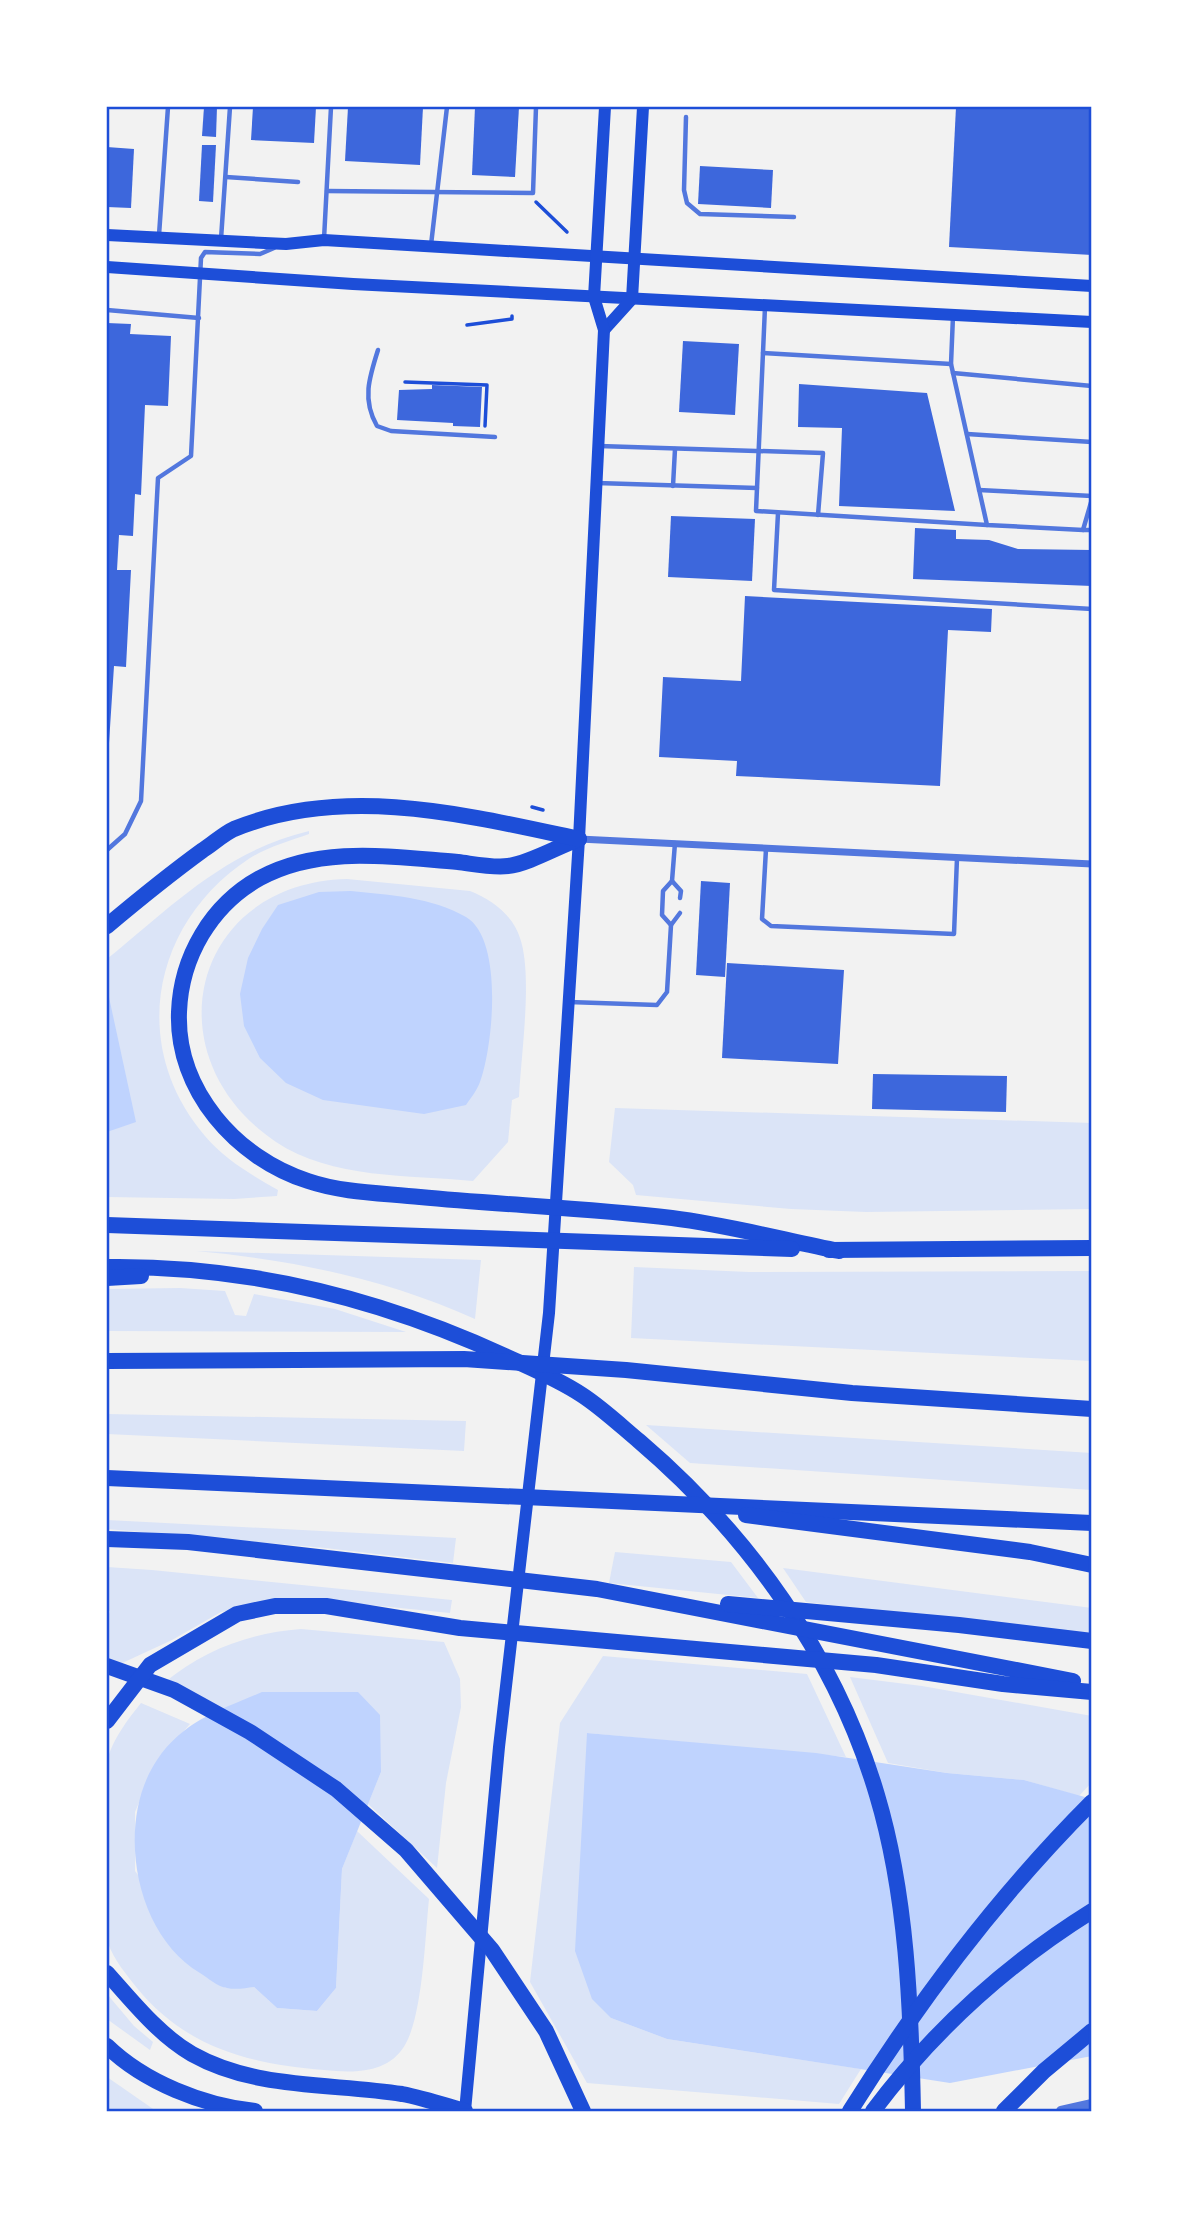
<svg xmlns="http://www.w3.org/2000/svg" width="1199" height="2218" font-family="Rubik,sans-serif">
	<rect width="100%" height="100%" fill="#f2f2f2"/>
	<!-- green -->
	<g fill="#dbe4f7">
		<path d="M 309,831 L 309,834 C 289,841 268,847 250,858 C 152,922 128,1046 205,1136 C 225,1160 252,1175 278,1190 L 277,1196 L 234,1199 L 107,1197 L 107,959 C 172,906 225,851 309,831 Z"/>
		<path d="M 347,879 L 470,891 C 491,899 513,915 520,938 C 533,976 521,1054 519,1097 L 512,1100 L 508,1142 L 473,1181 C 410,1175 331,1179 276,1142 C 150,1057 191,883 347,879 Z"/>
		<polygon points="615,1108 1092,1123 1092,1209 866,1212 791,1209 636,1195 633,1185 609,1162"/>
		<path d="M 196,1251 L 481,1260 L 475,1319 C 386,1279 294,1260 196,1251 Z"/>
		<polygon points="634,1267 749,1272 1092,1271 1092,1361 631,1338"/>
		<polygon points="180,1288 225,1291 235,1315 246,1316 254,1294 335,1309 406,1332 107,1331 107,1289"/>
		<polygon points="107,1414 466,1421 464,1451 107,1434"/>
		<polygon points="646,1425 1092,1453 1092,1490 690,1463"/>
		<polygon points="107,1520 456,1538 453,1563 325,1548 107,1529"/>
		<polygon points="615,1552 731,1562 758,1598 609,1583"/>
		<polygon points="107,1567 152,1570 452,1600 450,1613 350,1603 268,1604 221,1612 172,1640 118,1665 107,1662 107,1620 110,1611 107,1612"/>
		<polygon points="783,1568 1092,1608 1092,1637 806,1602"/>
		<path d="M 301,1629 L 444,1642 L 460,1679 L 461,1707 L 446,1783 L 437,1868 L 368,1804 L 381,1772 L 223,1709 L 165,1682 C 205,1649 250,1633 301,1629 Z"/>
		<polygon points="603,1656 807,1674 846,1757 587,1733 611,2018 667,2039 861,2069 839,2104 587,2083 530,1982 560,1723"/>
		<polygon points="850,1677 922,1686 1092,1716 1092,1782 1079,1796 1024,1780 947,1773 888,1763"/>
		<path d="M 141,1703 L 190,1724 L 157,1761 L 135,1812 L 135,1871 L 225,1988 L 254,1987 L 277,2008 L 317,2011 L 336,1988 L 342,1869 L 357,1831 L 429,1899 C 425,1937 423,2014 405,2045 C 388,2074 354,2073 324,2070 C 250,2064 186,2048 137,1988 C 126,1974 114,1960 108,1943 C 102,1928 107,1858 107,1837 C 107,1816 101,1775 108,1757 C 114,1738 128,1719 141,1703 Z"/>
		<polygon points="107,1994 134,2026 153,2042 150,2050 107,2019"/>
		<polygon points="107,2077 156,2111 107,2111"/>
	</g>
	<!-- water -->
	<g fill="#bfd3fe">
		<path d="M 351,891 C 390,895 431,897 466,917 C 504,939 493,1047 480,1082 C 477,1090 471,1098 466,1105 L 424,1114 L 323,1100 L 286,1083 L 260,1058 L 244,1026 L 240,994 L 248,958 L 262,929 L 278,905 L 319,892 Z"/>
		<polygon points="107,988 136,1122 107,1132"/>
		<path d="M 262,1692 L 358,1692 L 380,1715 L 381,1772 L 342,1869 L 336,1988 L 317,2011 L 277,2008 L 254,1987 C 246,1988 236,1990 227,1988 C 218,1987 208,1978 200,1973 C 134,1934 115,1822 157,1760 C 184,1720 221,1710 262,1692 Z"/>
		<polygon points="587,1733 816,1753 947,1773 1024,1780 1092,1799 1092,2056 950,2083 667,2039 611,2018 592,1999 575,1951"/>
	</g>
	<!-- building -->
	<g fill="#3d67dc">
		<polygon points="204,107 217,107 216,137 202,136"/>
		<polygon points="253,107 316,107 314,143 251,140"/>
		<polygon points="348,107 423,107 420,165 345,161"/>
		<polygon points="475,107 519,107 515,177 472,175"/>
		<polygon points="956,107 1092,107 1092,255 949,247"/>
		<polygon points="202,145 216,145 213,202 199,201"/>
		<polygon points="107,147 134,149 131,208 107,207"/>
		<polygon points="700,166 773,170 771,208 698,204"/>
		<polygon points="107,323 131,324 130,334 171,336 168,406 145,405 141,495 135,494 133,536 119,535 117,570 131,570 126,667 114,666 109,743"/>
		<polygon points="683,341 739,344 735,415 679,412"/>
		<polygon points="799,384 927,393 955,511 839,506 842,428 798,427"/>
		<polygon points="432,385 482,387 480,427 453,426 453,423 397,420 399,390 432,389"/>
		<polygon points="671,516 755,519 752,581 668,577"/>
		<polygon points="915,528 956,530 956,539 989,540 1018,549 1092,550 1092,586 913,579"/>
		<polygon points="745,596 992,609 991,632 948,630 940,786 736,776 737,761 659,757 663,677 741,681"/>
		<polygon points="701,881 730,883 725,977 696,975"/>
		<polygon points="727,963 844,970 838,1064 722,1058"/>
		<polygon points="873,1074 1007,1076 1006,1112 872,1109"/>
	</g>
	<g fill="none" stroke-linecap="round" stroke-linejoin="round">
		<!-- path -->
		<g stroke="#1d4ed8" stroke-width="3.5">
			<polyline points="536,202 567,232"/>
			<polyline points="467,325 512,319 512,316"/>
			<polyline points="405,382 487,385 485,426"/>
			<polyline points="532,807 543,810"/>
		</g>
		<!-- service -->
		<g stroke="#5277de" stroke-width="4.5">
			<polyline points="686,117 684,190 687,203 700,214 794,217"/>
			<polyline points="226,177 298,182"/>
			<polyline points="327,191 533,193 536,107"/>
			<polyline points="159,235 168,107"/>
			<polyline points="221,239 230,107"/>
			<polyline points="324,239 331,107"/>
			<polyline points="431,245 447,107"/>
			<polyline points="765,307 756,511 987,525"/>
			<polyline points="107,310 199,318"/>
			<polyline points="953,316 951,364 987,525 1083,530 1092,499"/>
			<path d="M 378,350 C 369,378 362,400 377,426 L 391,431 L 495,437"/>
			<polyline points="763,353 951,364"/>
			<polyline points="953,373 1092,386"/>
			<polyline points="967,434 1092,442"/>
			<polyline points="599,446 823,453 818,515"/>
			<polyline points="597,483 757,488"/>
			<polyline points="673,486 675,449"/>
			<polyline points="979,490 1092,496"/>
			<polyline points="778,513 774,590 1092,609"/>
			<polyline points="1083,530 1092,530"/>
			<polyline points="766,849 762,919 771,926 954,934 957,858"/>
			<polyline points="107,850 125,834 141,801 158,478 191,456 201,258 205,252 260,254 274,248"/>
			<polyline points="672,881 681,891 680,898"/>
			<polyline points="671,925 662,915 663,891 672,881 675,843"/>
			<polyline points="569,1002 657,1005 667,992 671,925 680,913"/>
		</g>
		<!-- minor -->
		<polyline stroke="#5277de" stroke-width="7" points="579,839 1092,864"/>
		<!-- tertiary -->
		<polyline stroke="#5277de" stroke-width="10" points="1061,2111 1092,2104"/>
		<!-- secondary -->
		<g stroke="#1d4ed8" stroke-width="12">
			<polyline points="107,235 286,244 324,240 1092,286"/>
			<polyline points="107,267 353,284 1092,322"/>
			<polyline points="604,330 632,299 643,107"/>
			<polyline points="465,2111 499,1747 549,1313 579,839 604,330 594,297 605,107"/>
		</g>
		<!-- motorway -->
		<g stroke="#1d4ed8" stroke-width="16">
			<path d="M 579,839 C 559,846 528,864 508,866 C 493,868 474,864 458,862 C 392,857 321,845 260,878 C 211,905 181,957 179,1012 C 176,1090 236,1158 308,1181 C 343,1193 383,1193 420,1197 C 504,1205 588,1208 672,1218 C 728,1225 784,1240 839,1251"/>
			<path d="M 107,926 C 138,900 170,874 203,850 C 213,844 223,834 234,829 C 344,784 467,815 579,839"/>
			<polyline points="107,1225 792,1249"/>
			<polyline points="829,1250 1092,1248"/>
			<path d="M 107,1267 C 247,1265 379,1298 505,1356 C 531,1368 558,1379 582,1395 C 602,1408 621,1426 639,1441 C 748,1534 836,1656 877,1795 C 907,1895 911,2007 913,2111"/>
			<polyline points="107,1278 141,1276"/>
			<polyline points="107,1361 464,1359 626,1370 852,1393 1092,1409"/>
			<polyline points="107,1478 1092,1523"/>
			<polyline points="746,1515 1030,1552 1092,1565"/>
			<polyline points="107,1539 188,1542 597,1589 1073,1681"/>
			<polyline points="728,1604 959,1625 1092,1641"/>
			<polyline points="107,1666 174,1690 250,1732 336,1789 406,1850 492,1950 546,2031 583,2111"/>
			<polyline points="107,1721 150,1665 237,1614 275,1606 326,1606 460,1628 876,1665 1003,1684 1092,1692"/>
			<path d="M 107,1973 C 132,2001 159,2035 192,2054 C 256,2090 333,2083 402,2094 C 423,2098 444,2105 465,2111"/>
			<path d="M 107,2046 C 144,2082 204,2106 255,2111"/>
			<path d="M 850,2111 C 919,2001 1000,1894 1092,1802"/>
			<path d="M 873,2111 C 933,2031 1007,1964 1092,1911"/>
			<polyline points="1004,2111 1044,2071 1092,2031"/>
		</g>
	</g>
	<!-- border -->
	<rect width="1199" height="2218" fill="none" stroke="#ffffff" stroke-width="217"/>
	<rect x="108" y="108" width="982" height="2002" fill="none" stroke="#1d4ed8" stroke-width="2.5"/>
</svg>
